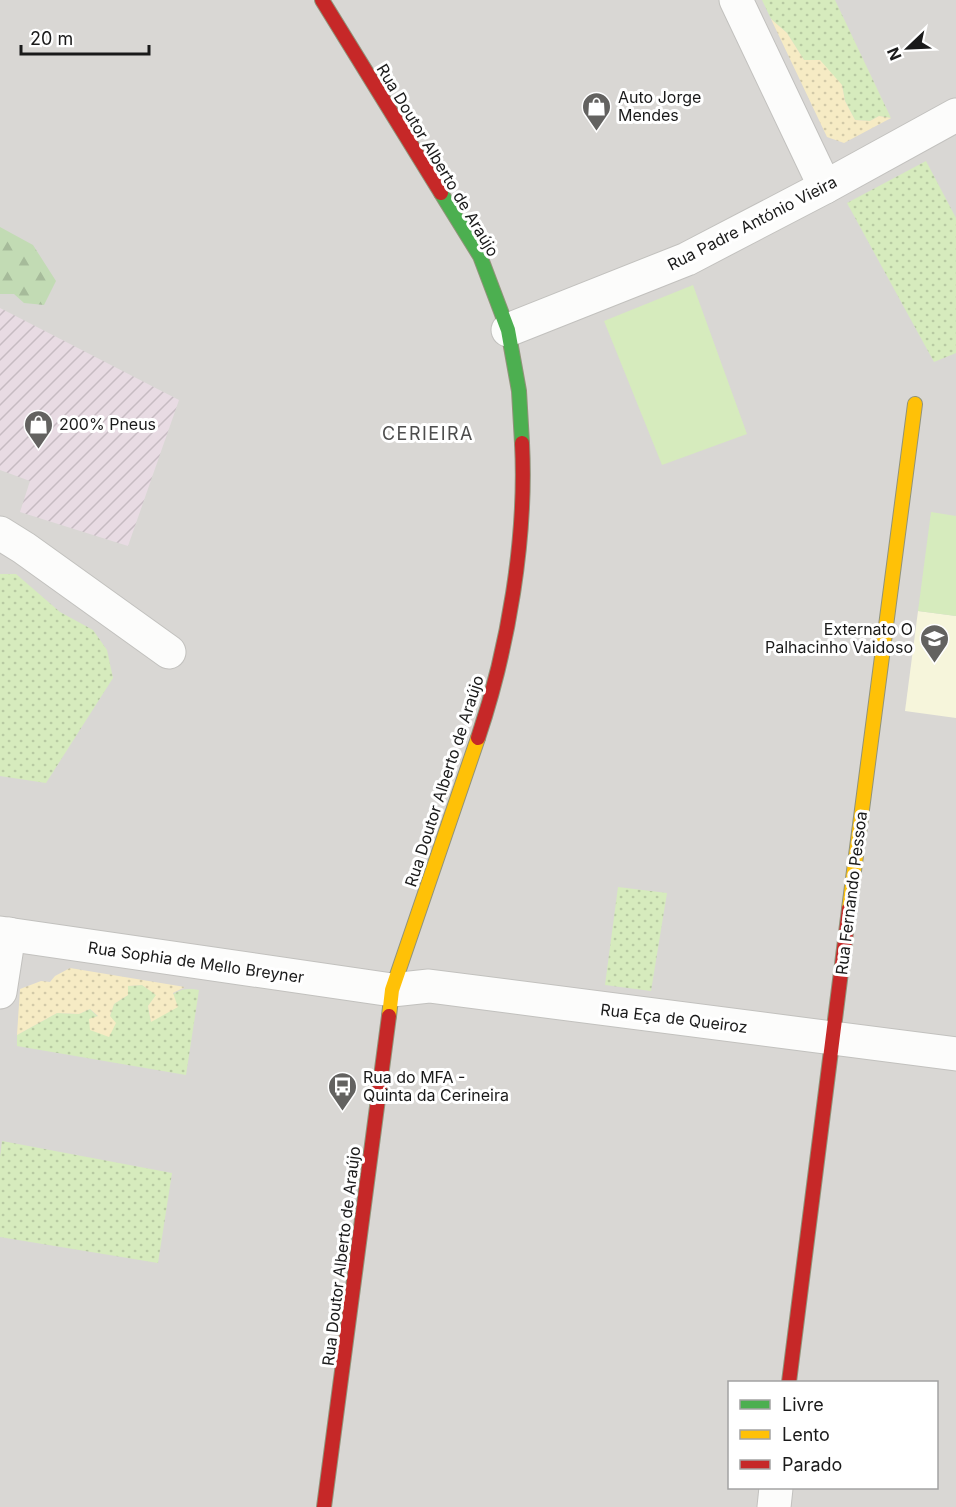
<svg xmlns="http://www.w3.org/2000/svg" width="956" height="1507" font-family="Inter,sans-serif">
	<defs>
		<pattern id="industrial-furrows" width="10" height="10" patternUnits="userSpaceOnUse" patternTransform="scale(1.5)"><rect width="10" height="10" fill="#e8dbe3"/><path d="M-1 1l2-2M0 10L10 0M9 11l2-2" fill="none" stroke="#c6bbc2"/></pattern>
		<pattern id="grass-dots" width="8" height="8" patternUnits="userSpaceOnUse" patternTransform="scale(1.5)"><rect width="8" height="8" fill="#d6ebbd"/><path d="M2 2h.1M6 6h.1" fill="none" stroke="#b7c9a2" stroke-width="1.8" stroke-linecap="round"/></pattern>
		<pattern id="forest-firs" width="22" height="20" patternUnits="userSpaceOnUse" patternTransform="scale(1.5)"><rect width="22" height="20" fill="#c2dbb4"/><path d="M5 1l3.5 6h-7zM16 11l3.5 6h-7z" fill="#a6bb9a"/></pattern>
		<pattern id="sand-dots" width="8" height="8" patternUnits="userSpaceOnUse" patternTransform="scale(1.5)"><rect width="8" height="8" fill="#f6ebc4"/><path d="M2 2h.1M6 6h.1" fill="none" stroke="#d2c9a8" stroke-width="1.8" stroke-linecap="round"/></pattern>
	</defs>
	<rect width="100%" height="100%" fill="#eae8e2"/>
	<!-- residential -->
	<path fill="#d9d7d4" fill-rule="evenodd" d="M 0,0 L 956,0 L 956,1507 L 0,1507 ZM 730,1382 L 936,1382 L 936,1488 L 730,1488 Z"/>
	<!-- industrial -->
	<polygon fill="url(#industrial-furrows)" points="0,308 179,400 128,546 20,512 30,481 0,470"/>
	<!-- education -->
	<polygon fill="#f6f5db" points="918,611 956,616 956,718 905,711"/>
	<!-- grass -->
	<g fill="url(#grass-dots)">
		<polygon points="762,0 835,0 891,118 879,116 870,121 855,120 845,101 842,85 804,60 787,33 771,19"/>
		<polygon points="926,161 956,218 956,353 934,362 847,203"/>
		<polygon points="0,574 16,574 60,612 93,630 107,650 113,678 46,783 0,776"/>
		<polygon points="618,887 667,893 651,991 605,985"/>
		<path d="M 142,985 L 157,995 L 148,1006 L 151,1022 C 166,1002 172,985 199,990 L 186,1075 L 17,1046 L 17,1035 L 57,1013 L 79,1014 L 90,1009 L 98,1017 L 110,1016 L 114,1004 L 128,995 L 128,986 Z"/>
		<polygon points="2,1141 172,1173 158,1263 0,1237 0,1157"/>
	</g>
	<!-- forest -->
	<polygon fill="url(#forest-firs)" points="0,227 33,245 56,281 44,305 24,303 14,294 0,294"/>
	<!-- sand -->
	<g fill="url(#sand-dots)">
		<polygon points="771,19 787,33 804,60 820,60 842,85 845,101 855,120 870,121 879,116 891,118 844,143 827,137"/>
		<polygon points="70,968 185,987 173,993 178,1007 151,1022 148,1006 156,995 142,985 128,986 128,995 114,1004 110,1016 116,1023 109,1037 90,1030 89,1019 98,1016 90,1009 79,1014 57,1013 17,1035 20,989 41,981 50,982 55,976"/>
	</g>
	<!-- garden -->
	<g fill="#d6ebbd">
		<polygon points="693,285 747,434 662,465 604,321"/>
		<polygon points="931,512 956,516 956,616 918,611"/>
	</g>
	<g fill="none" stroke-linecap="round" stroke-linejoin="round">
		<defs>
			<g id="street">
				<polyline points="736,0 825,187"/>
				<polyline points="508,330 687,259 825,187 956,115"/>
				<polyline points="0,533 24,548 169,652"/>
				<polyline points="0,933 392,990 429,986 956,1054"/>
				<polyline points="0,992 9,934"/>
				<polyline points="774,1507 776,1488"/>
			</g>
			<polyline id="fast" points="441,193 480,256 508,330 519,391 522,443"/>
			<g id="slow">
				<polyline points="849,909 915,404"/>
				<polyline points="389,1016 392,990 478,738"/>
			</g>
			<g id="jam">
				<polyline points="322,0 441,193"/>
				<path d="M 478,738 C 508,649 527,538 522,443"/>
				<polyline points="789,1382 849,909"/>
				<polyline points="324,1507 389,1016"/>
			</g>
		</defs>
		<!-- street casing -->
		<use href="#street" stroke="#c2c1be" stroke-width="35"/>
		<!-- fast casing -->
		<use href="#fast" stroke="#91937a" stroke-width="16"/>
		<!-- slow casing -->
		<use href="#slow" stroke="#91937a" stroke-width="16"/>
		<!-- jam casing -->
		<use href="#jam" stroke="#91937a" stroke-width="16"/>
		<!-- street -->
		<use href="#street" stroke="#fcfcfb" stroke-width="33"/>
		<!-- fast -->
		<use href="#fast" stroke="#4caf50" stroke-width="14"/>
		<!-- slow -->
		<use href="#slow" stroke="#ffc107" stroke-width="14"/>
		<!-- jam -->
		<use href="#jam" stroke="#c62828" stroke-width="14"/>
	</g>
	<!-- icons -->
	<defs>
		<symbol id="shop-pin" viewBox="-11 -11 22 30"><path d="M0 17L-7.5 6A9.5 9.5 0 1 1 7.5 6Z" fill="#636260" stroke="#fff"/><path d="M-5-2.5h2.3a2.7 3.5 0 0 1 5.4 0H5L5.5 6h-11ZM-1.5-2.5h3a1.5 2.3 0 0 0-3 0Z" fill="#fff"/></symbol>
		<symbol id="school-pin" viewBox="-11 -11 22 30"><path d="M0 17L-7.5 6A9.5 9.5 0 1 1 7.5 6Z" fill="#636260" stroke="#fff"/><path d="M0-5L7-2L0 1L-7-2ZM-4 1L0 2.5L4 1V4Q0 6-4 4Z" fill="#fff"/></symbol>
		<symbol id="bus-pin" viewBox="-11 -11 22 30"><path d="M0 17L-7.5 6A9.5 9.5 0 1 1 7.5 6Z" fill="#636260" stroke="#fff"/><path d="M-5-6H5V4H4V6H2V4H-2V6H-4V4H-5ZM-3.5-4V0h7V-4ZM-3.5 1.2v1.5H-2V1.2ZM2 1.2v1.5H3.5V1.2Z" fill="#fff"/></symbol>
	</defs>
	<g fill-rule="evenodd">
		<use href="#shop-pin" x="580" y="90" width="33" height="45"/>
		<use href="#shop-pin" x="22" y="408" width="33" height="45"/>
		<use href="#school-pin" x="918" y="622" width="33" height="45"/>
		<use href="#bus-pin" x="326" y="1070" width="33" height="45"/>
	</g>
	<g text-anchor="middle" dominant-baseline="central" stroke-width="6" stroke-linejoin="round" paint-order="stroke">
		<!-- poi labels -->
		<g font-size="16" fill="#1a1a1a" stroke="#fff" text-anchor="start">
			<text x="618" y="97">Auto Jorge<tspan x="618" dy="18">Mendes</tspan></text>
			<text x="59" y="424">200% Pneus</text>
			<text x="913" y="629" text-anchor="end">Externato O<tspan x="913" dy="18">Palhacinho Vaidoso</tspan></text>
			<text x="363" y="1077">Rua do MFA -<tspan x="363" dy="18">Quinta da Cerineira</tspan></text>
		</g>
		<!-- street labels -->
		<g font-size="16" fill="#1a1a1a" stroke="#fff">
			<text transform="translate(438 160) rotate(59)">Rua Doutor Alberto de Araújo</text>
			<text transform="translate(752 223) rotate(-27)">Rua Padre António Vieira</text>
			<text transform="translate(444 781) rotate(-72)">Rua Doutor Alberto de Araújo</text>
			<text transform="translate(851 893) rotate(-83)">Rua Fernando Pessoa</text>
			<text transform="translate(196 962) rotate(8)">Rua Sophia de Mello Breyner</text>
			<text transform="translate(674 1018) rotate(7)">Rua Eça de Queiroz</text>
			<text transform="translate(341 1256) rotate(-83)">Rua Doutor Alberto de Araújo</text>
		</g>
		<!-- neighbourhood labels -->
		<g font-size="18" letter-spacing="1.5" fill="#4d4d4d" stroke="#fff">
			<text x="428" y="433">CERIEIRA</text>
		</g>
	</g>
	<!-- legend -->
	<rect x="728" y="1381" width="210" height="108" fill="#ffffff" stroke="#a3a3a3" stroke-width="1.5"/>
	<rect x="740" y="1400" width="30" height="9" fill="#4caf50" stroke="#a3a3a3" stroke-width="1.5"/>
	<text x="782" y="1411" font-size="18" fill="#1a1a1a">Livre</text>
	<rect x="740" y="1430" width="30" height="9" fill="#ffc107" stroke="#a3a3a3" stroke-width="1.5"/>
	<text x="782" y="1441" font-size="18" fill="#1a1a1a">Lento</text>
	<rect x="740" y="1460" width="30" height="9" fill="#c62828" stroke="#a3a3a3" stroke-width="1.5"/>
	<text x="782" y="1471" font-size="18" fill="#1a1a1a">Parado</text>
	<!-- north arrow -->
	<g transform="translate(908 48) rotate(247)" stroke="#ffffff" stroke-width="4.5" paint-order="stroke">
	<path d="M0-4.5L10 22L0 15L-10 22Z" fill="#1a1a1a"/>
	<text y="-9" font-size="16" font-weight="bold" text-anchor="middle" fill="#1a1a1a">N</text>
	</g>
	<!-- scale -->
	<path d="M21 45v9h128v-9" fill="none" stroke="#1a1a1a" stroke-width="3"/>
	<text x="30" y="45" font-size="18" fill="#1a1a1a" stroke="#ffffff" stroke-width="4.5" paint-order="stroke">20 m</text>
</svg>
